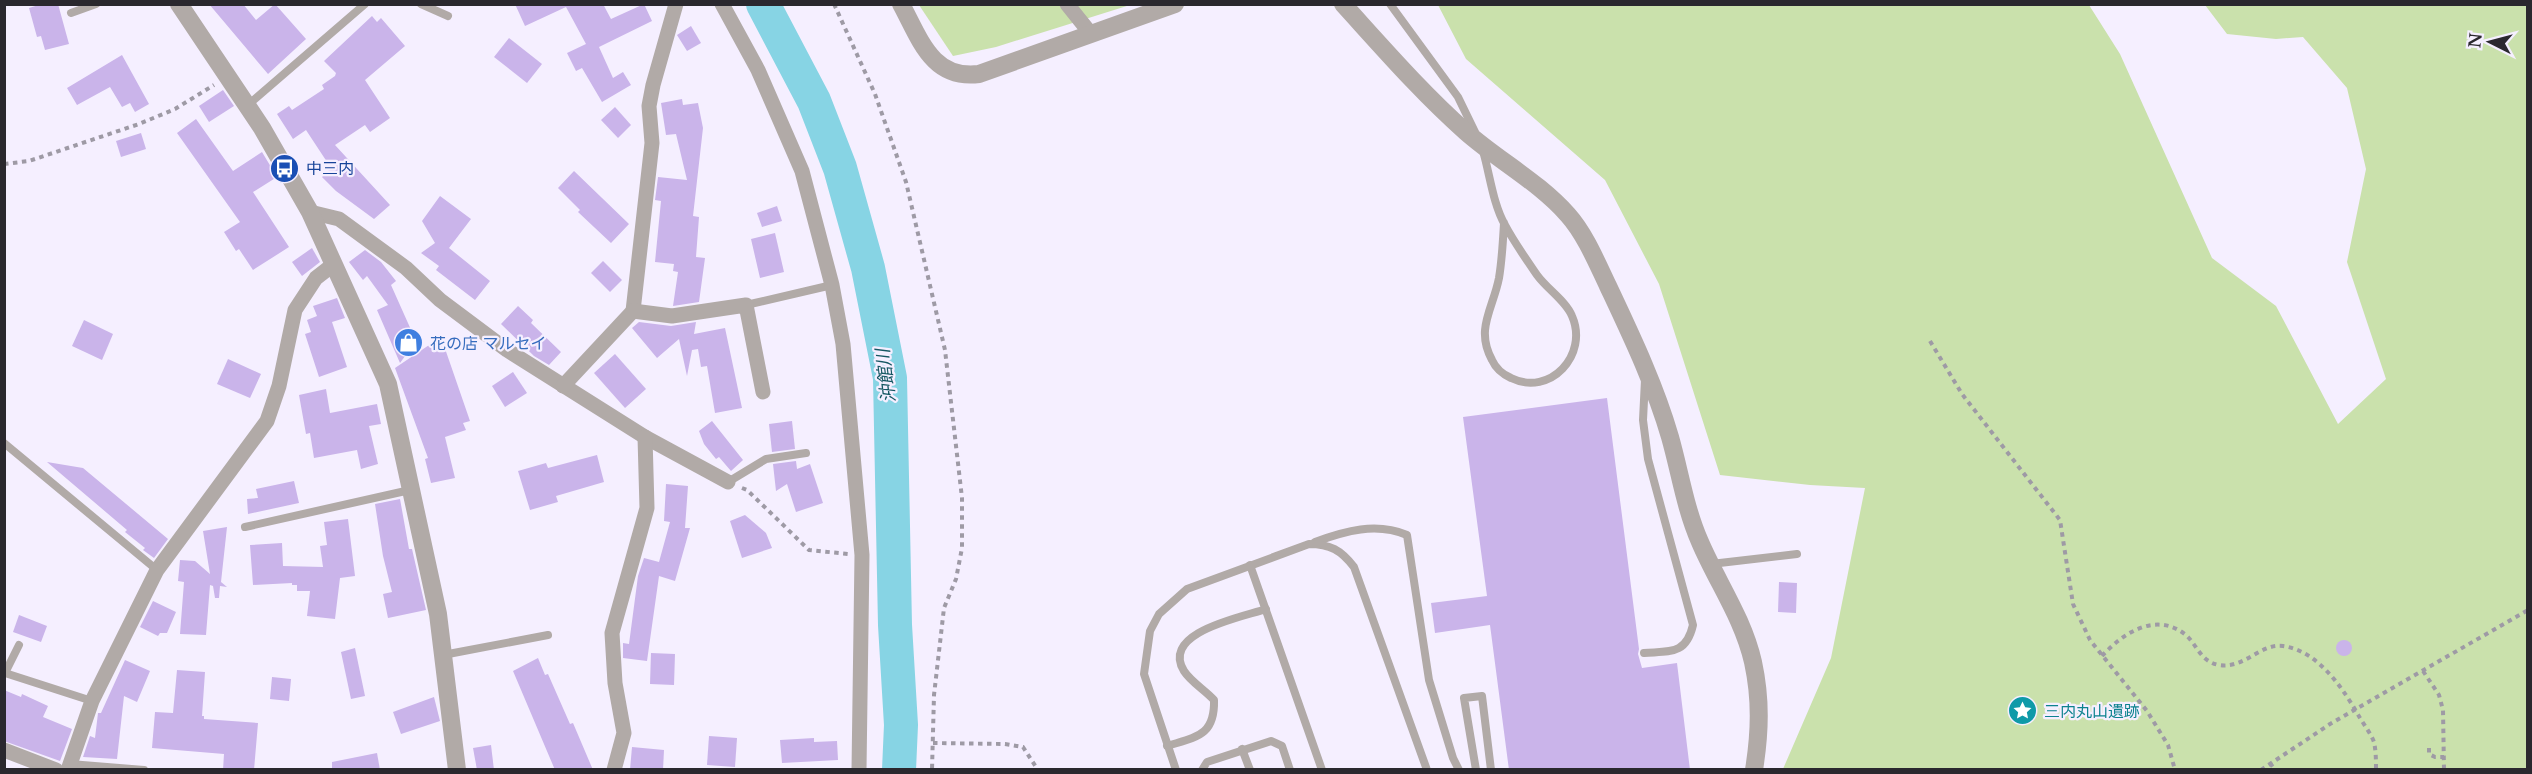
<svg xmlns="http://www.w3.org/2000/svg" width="2532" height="774" font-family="'Libre Baskerville','Noto Sans JP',serif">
	<rect width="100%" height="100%" fill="#f5efff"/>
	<!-- green -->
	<g fill="#cae1ac">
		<polygon points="919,5 1130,5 996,47 953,56"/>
		<polygon points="1438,5 2089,5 2120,54 2212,258 2276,306 2338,424 2386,379 2347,262 2366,169 2347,88 2303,37 2276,39 2227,34 2205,5 2527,5 2527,769 1783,769 1831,658 1865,488 1810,485 1720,475 1659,284 1605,180 1466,59"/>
	</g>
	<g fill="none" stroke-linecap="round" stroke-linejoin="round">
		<!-- river -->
		<polyline stroke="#87d4e4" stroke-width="34" points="763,4 814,101 840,168 868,268 890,378 895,625 901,725 899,770"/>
	</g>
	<!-- building -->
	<g fill="#cab4ea">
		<polygon points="42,4 58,4 69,44 45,50 41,36 37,37 29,8"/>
		<polygon points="209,4 243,4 256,20 275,4 306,39 268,74"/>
		<polygon points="515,4 603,4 611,19 644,4 652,21 599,47 613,78 623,72 631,85 602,102 582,68 576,71 567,53 586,44 566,7 525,26"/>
		<polygon points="372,16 377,22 381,18 405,46 365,80 390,118 370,132 365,125 335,145 390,205 374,219 336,191 322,177 331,168 306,130 293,139 277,114 289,106 292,110 324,89 322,85 335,76 336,73 324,61"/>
		<polygon points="691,26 701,43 687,51 677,35"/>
		<polygon points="509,38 542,64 527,83 494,57"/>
		<polygon points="122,55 149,104 135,112 130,103 122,107 110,87 77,105 67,88"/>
		<polygon points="223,90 234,106 209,122 199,106"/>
		<polygon points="682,99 683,105 698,103 703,128 693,216 699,217 696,257 705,258 699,302 673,306 678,272 673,271 674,264 655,262 661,201 655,200 658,177 687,180 676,134 666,135 661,103"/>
		<polygon points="615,107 631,125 618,138 601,120"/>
		<polygon points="196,119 233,171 262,152 277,177 253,192 289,247 253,270 239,249 236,251 224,232 240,222 177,133"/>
		<polygon points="141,133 146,149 121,157 116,141"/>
		<polygon points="574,171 629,224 611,243 578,212 580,210 558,188"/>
		<polygon points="440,196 471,219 449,248 490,281 475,300 436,270 439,266 421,253 435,243 422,221"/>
		<polygon points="777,206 782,221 762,227 757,213"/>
		<polygon points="775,233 784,272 760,278 751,239"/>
		<polygon points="312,248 320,262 302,276 292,262"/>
		<polygon points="365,250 381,262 396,281 391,285 416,341 400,363 377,310 388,305 367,276 363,280 349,262"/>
		<polygon points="603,261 622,280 610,292 591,273"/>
		<polygon points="337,298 345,318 332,322 347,367 319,377 305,334 311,332 307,320 317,316 313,306"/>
		<polygon points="518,306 533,320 531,323 561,352 549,365 534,356 501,324"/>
		<polygon points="84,320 113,334 102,360 72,346"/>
		<polygon points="639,322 671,326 696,322 694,334 725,328 742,408 715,413 707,366 701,367 698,349 692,350 687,376 679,339 657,358 632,328"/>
		<polygon points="441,337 470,421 463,423 466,430 445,437 455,478 431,483 425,459 428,458 395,368"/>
		<polygon points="615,354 646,389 625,408 594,373"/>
		<polygon points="228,359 261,374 250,398 217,384"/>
		<polygon points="513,372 527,393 505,407 492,386"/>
		<polygon points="326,389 330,413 377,404 381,424 369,426 378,464 361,469 357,450 314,458 310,433 306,434 299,395"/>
		<polygon points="1607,398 1639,649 1638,654 1642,668 1677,663 1690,770 1509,770 1490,625 1435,633 1431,603 1487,596 1463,417"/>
		<polygon points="712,421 743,460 731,471 719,457 716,459 704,444 699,431"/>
		<polygon points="792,421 795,449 772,452 769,424"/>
		<polygon points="597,455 604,482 556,496 558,502 530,510 518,471 546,463 548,468"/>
		<polygon points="796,461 797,469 810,464 823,503 796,512 787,484 776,491 773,464"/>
		<polygon points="47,462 83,468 168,539 154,558 143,550 145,548 125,532 127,530"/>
		<polygon points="294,481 299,503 248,514 247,499 258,498 256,489"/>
		<polygon points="666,484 688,486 685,528 690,528 675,581 659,576 647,661 623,658 623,643 629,644 638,576 644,558 659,562 670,522 664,521"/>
		<polygon points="400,499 409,549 412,549 426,610 388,618 383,594 392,592 383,556 375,504"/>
		<polygon points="745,515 766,533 772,548 742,558 730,521"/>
		<polygon points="348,519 355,576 340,578 335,619 307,616 310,591 297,591 297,585 292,585 292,583 253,585 250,545 282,543 283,566 323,567 320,546 327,545 324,522"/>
		<polygon points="227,527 221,582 227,587 220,586 219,598 215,598 213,586 210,585 206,635 180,634 184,582 178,581 180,560 195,561 210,574 203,531"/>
		<polygon points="1779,582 1797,583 1796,613 1778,612"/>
		<polygon points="153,601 176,612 167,633 160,633 158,636 140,627"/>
		<polygon points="19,615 47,626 41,642 13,632"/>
		<circle cx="2344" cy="648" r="8"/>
		<polygon points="355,648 365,696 351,699 341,652"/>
		<polygon points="651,653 675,654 674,685 650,684"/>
		<polygon points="538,658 545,675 548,674 570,724 573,723 593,770 555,770 513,671"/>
		<polygon points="125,660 150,671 137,702 124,696 117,759 83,757 90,736 95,738 98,713 101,713"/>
		<polygon points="177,670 205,672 202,716 204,716 204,719 258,723 254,770 223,770 224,754 152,748 155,712 173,713"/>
		<polygon points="272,677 291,679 289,701 270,699"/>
		<polygon points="4,690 21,697 22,694 48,706 43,717 72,729 60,761 4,741"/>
		<polygon points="434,697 440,721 401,734 393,712"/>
		<polygon points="709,736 737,738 735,767 707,765"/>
		<polygon points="814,738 814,742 837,741 838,760 782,763 780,740"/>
		<polygon points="491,745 494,770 477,770 473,748"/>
		<polygon points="632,747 664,750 663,770 630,770"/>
		<polygon points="377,753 380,770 332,770 332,762"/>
	</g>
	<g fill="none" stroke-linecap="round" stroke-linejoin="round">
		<!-- path -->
		<g stroke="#9e9aa5" stroke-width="4" stroke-dasharray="4.5 4.5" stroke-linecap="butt">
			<polyline points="834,4 875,94 906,182 945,350 962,498 962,548 956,579 944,608 934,695 932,770"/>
			<polyline points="4,164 29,161 139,124 175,109 214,85"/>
			<polyline points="1930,341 1962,394 2060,520 2073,604 2090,640 2147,711 2168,745 2175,770"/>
			<polyline points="742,488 747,490 809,550 848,554"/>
			<path d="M 2102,656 C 2123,633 2156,611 2186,635 C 2197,645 2201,662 2219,665 C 2245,669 2260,643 2283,646 C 2319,651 2344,690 2360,718 C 2365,726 2371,734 2374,742 C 2376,751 2376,761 2376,770"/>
			<polyline points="2423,671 2439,695 2443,710 2444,770"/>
			<polyline points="933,743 1005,744 1023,747 1038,770"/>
			<polyline points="2429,748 2429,754 2435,757 2444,757"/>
			<polyline points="2270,763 2275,770"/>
			<polyline points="2261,770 2330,724 2528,610"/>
		</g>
		<!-- service -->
		<g stroke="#b1aaa7" stroke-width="8">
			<polyline points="421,4 448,16"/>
			<polyline points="1390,4 1458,97 1475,132"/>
			<polyline points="71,13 96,4"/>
			<polyline points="248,105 365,4"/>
			<path d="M 1483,151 C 1490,175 1493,204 1505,225 C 1514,242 1526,259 1537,275 C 1547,289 1566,301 1572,316 C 1589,355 1550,397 1511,378 C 1502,374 1496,369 1492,360 C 1475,329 1493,309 1499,278 C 1502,260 1503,241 1504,223"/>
			<polyline points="746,305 832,285"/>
			<polyline points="4,443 157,570"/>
			<polyline points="728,482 766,459 806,453"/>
			<polyline points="245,527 410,490"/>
			<path d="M 1315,542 C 1345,531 1376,522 1407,535 L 1429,680 L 1453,758 L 1459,770"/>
			<polyline points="1711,564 1797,554"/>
			<polyline points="1250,565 1322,770"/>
			<polyline points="19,645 5,673 92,701"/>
			<path d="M 1644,653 C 1670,651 1686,655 1693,625 L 1648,459 L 1643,420 L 1645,380"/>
			<polyline points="443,655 548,635"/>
			<path d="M 1167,746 C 1196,737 1215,736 1214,700 C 1205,690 1191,682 1184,671 C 1160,632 1243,617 1266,609"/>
			<polyline points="1242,749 1250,770"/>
			<polyline points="70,764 144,770"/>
			<path d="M 1176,770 L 1144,674 L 1150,631 L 1159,614 L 1187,589 L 1309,544 C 1330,544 1341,550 1354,567 L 1427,770"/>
			<polyline points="1202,770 1207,762 1271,741 1282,746 1290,770"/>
			<polyline points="1476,770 1464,698 1482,696 1491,770"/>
		</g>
		<!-- minor -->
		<g stroke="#b1aaa7" stroke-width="15">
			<polyline points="722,4 758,70 802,171 832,285 843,344 862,555 859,770"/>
			<polyline points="1067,4 1091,34"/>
			<polyline points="310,212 339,219 406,268 440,300 507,350 645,437 728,482"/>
			<polyline points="633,311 652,143 649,106 653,85 676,4"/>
			<polyline points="563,386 633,311 672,316 746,305 763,392"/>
			<polyline points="4,750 56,770"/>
			<polyline points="68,770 92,701 157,570 267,421 279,386 295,310 316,278 334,264"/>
			<polyline points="614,770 624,733 615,683 612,633 647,508 645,437"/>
		</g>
		<!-- tertiary -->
		<g stroke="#b1aaa7" stroke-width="18">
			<polyline points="179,4 262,128 310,212 388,384 438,614 457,770"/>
			<path d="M 901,4 C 920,39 932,80 979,74 L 1175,4"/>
			<path d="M 1343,4 C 1383,48 1422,93 1466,132 C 1499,161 1539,182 1568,215 C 1585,234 1597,263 1608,286 C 1631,335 1655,385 1670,437 C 1680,472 1685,508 1700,542 C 1717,582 1743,618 1753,662 C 1761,699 1760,732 1754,770"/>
		</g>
	</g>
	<!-- icons -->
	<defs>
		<symbol id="bus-disc" viewBox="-11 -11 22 22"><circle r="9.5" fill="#1a4fb4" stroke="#f5efff"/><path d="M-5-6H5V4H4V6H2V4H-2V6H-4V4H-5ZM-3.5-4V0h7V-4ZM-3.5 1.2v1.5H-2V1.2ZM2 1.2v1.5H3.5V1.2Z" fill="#fff"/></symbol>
		<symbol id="shop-disc" viewBox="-11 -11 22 22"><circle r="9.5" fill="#3f7fe0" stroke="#f5efff"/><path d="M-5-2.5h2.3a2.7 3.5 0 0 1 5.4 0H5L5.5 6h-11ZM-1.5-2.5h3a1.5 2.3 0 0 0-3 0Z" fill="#fff"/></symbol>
		<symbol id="sight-disc" viewBox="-11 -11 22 22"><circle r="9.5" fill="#0f9aa8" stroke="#f5efff"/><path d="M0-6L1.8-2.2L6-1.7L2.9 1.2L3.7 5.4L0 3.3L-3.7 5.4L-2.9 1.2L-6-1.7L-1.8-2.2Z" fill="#fff"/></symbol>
	</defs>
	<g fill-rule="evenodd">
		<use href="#bus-disc" x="268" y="152" width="33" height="33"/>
		<use href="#shop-disc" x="392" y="326" width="33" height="33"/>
		<use href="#sight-disc" x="2006" y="694" width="33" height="33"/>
	</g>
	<g text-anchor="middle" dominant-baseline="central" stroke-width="4.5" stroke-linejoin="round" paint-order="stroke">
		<!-- transit labels -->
		<g font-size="16" fill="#164399" stroke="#f5efff" text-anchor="start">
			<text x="306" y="168">中三内</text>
		</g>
		<!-- shop labels -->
		<g font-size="16" fill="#366cbe" stroke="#f5efff" text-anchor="start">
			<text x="430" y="343">花の店 マルセイ</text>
		</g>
		<!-- culture labels -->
		<g font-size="16" fill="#0d838f" stroke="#f5efff" text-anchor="start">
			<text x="2044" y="711">三内丸山遺跡</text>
		</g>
		<!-- water labels -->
		<g font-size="18" font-style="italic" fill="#155762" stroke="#f5efff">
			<text transform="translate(886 376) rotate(-97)">沖館川</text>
		</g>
	</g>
	<!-- border -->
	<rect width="2532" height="774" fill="none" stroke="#2a282e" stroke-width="12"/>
	<!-- north arrow -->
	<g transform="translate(2490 42) rotate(276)" stroke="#f5efff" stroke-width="4.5" paint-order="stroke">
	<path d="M0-4.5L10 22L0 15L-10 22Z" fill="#2a282e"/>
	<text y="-9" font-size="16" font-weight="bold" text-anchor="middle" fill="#2a282e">N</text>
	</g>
</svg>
